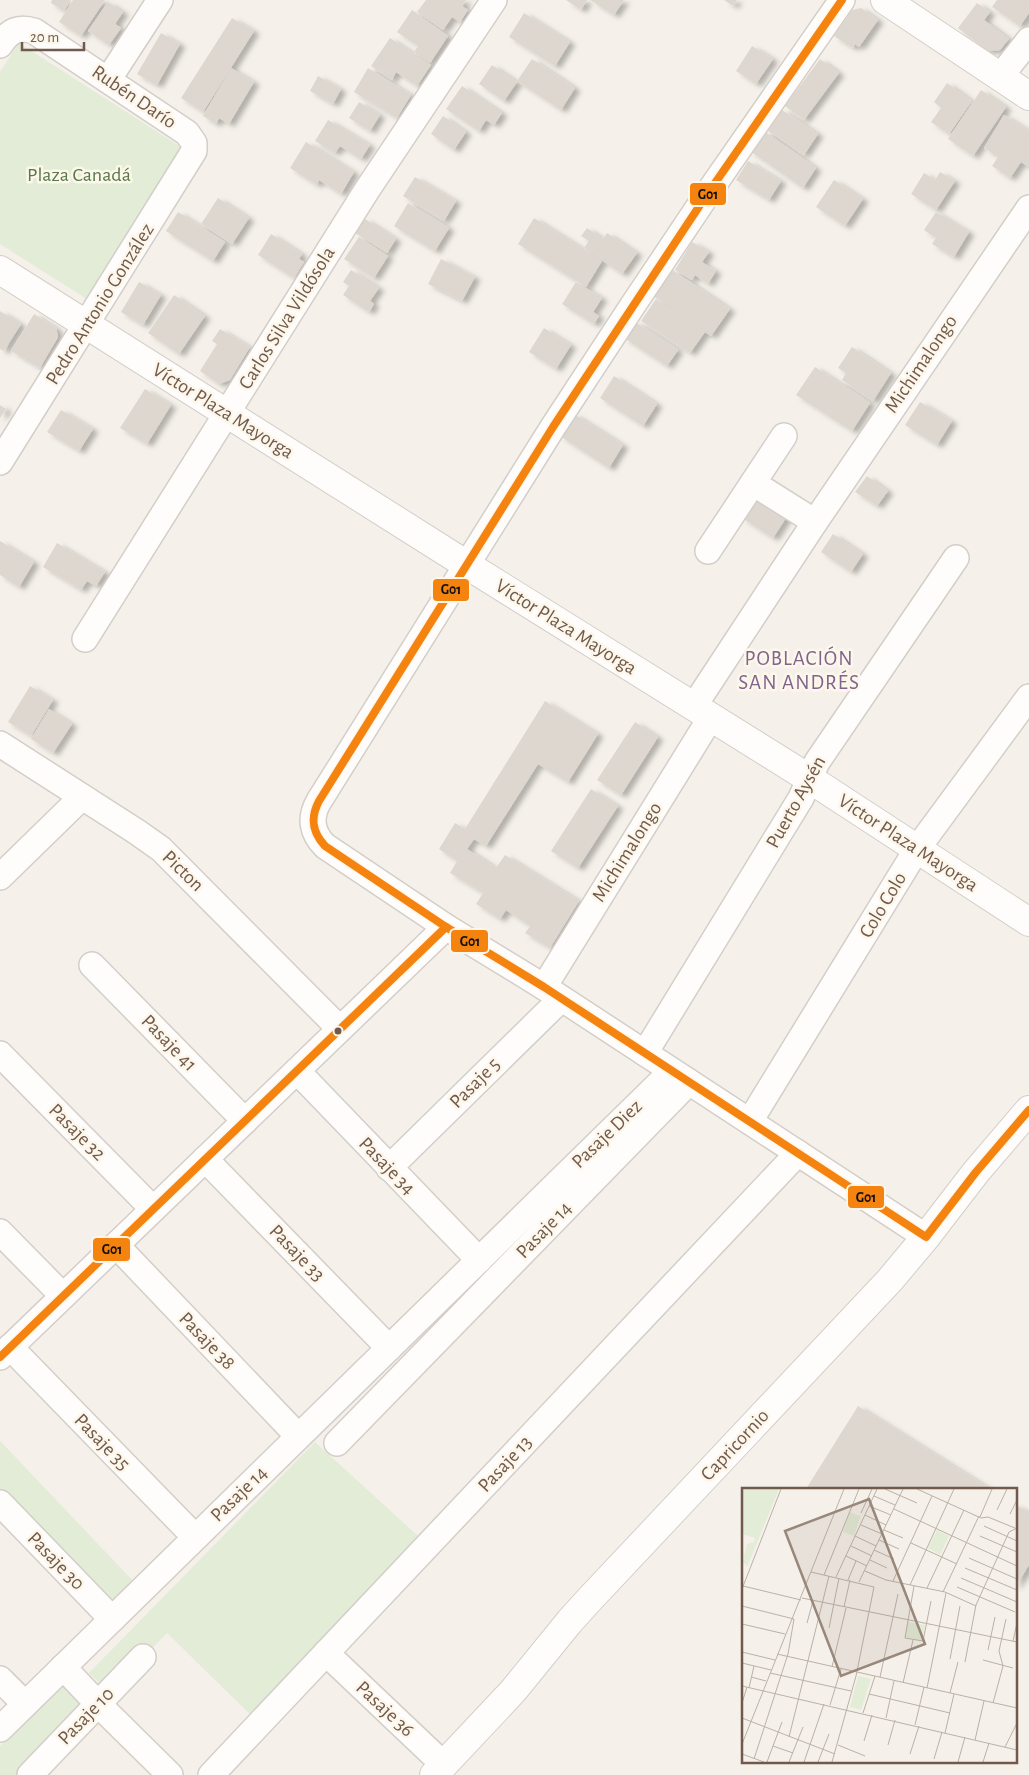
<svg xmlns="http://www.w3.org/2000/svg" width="1029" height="1775" font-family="'Alegreya Sans',sans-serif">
	<defs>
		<filter id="shadow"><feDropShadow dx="5.5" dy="3" stdDeviation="2.5" flood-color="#0004"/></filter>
	</defs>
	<rect width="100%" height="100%" fill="#f5f1ea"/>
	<!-- green -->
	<g fill="#e2ecd6">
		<polygon points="19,43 187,151 90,301 0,244 0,72"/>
		<polygon points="0,1441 135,1583 109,1608 0,1493"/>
		<polygon points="315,1442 418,1536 417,1549 257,1721 167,1633 109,1692 89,1673"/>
		<polygon points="64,1685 86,1707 20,1775 0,1775 0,1746"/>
	</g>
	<!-- building -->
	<g fill="#ded7d0" filter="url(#shadow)">
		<polygon points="52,0 71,0 64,11 51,3"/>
		<polygon points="73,0 105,0 81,36 59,22"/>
		<polygon points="426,0 466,0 462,6 468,10 460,22 452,17 443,30 417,12"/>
		<polygon points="566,0 587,0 581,10"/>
		<polygon points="590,0 624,0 614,15"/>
		<polygon points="724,0 737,0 733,6"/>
		<polygon points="997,0 1029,0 1029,13 1020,26 992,7"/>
		<polygon points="108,2 123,12 115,24 121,28 109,45 88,31"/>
		<polygon points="977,3 990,12 984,20 1009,39 1000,50 987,51 958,28"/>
		<polygon points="861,8 878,20 859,47 855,44 853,48 834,36 852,10"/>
		<polygon points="412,10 448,36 430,63 414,52 418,46 397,32"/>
		<polygon points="524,13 570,42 555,66 509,37"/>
		<polygon points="232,18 254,31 203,112 181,98"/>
		<polygon points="161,33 180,44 157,85 137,74"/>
		<polygon points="390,38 431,65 417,86 396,72 392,80 371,66"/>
		<polygon points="752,46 773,59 756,84 736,71"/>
		<polygon points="532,59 575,88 561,110 517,81"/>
		<polygon points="820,59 839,73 804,120 785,106"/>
		<polygon points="492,65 517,82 504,101 479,84"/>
		<polygon points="231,68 254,82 229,124 219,118 216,124 203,116"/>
		<polygon points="368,68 411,95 397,118 354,92"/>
		<polygon points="318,76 341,89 333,104 310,91"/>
		<polygon points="947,83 972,101 949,134 931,122 941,108 934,102"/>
		<polygon points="462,86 502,113 494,125 486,120 479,131 446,109"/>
		<polygon points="981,90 1006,107 973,156 948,139"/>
		<polygon points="359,102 380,115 370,131 349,118"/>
		<polygon points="782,110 818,134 804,155 768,131"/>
		<polygon points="1004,115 1029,131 1029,167 1021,162 1010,178 992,166 998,157 984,148"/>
		<polygon points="443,116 466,132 454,150 431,134"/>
		<polygon points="328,120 370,145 361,159 340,146 335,153 315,141"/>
		<polygon points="764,131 816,168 803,188 750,151"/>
		<polygon points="306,142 354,172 341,194 319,180 317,185 290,168"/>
		<polygon points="748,161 781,181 769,200 736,180"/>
		<polygon points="940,172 955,181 936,210 911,194 924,173 935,180"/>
		<polygon points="415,177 456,201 444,221 403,196"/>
		<polygon points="834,180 863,199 845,226 816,207"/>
		<polygon points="218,198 249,218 232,244 201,224"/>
		<polygon points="408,203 449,228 435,251 394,226"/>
		<polygon points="178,212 225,242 213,261 166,231"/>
		<polygon points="936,212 969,232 954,257 932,244 936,238 924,230"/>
		<polygon points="534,218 602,261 586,287 518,244"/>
		<polygon points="365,219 396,239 387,253 355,233"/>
		<polygon points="587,228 603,239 607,233 637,253 622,274 584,248 589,241 581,236"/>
		<polygon points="271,234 302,254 299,259 304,262 294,278 258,255"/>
		<polygon points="359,237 388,256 374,278 344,259"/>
		<polygon points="692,242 709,252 702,262 716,271 708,284 695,275 692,280 675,270"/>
		<polygon points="441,259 475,277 462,301 428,284"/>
		<polygon points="671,269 730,309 711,336 705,332 690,353 641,321 656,299 684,317 652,295"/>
		<polygon points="351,270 379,288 370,301 374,304 369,312 343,295 349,286 343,282"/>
		<polygon points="139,282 161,295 143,325 121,312"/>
		<polygon points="576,282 602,298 593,312 599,316 594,324 562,304"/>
		<polygon points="174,295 205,316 179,354 148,333"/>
		<polygon points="0,311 21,324 4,351 0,349"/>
		<polygon points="34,314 56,328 58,337 40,368 11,351"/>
		<polygon points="635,322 678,350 667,366 624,338"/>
		<polygon points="544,328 571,345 556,369 529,352"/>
		<polygon points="220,329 250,347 230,380 219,384 200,371 217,344 212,341"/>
		<polygon points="852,347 891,373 873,401 842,380 846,373 838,368"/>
		<polygon points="815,367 870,403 852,431 796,395"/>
		<polygon points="614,376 657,404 643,426 600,398"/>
		<polygon points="145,389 171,405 147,444 120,428"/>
		<polygon points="920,402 952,421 937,445 905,425"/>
		<polygon points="0,405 6,409 0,418"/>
		<polygon points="61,410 93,429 79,451 47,432"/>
		<polygon points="574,414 623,445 609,468 560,436"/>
		<polygon points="867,476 888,491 877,506 855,492"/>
		<polygon points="757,495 788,515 773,538 742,518"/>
		<polygon points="833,534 863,554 851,572 821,552"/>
		<polygon points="0,541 34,562 19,587 0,575"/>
		<polygon points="57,543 105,572 96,586 87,581 81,590 43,567"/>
		<polygon points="30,686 53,700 31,736 8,722"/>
		<polygon points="545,701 598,734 568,782 538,764 486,846 474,839 467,849 496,868 505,855 579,901 550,948 525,933 530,926 506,910 500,919 476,904 483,893 450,873 457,861 439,849 455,823 465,829"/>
		<polygon points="49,709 72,724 53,753 31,739"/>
		<polygon points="635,722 658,737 621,795 597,780"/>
		<polygon points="591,789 618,806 578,868 551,851"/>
		<polygon points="858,1406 990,1489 806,1489"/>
		<polygon points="1015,1504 1029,1513 1029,1565 1015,1587"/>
	</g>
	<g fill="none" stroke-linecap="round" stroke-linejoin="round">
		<defs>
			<g id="minor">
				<path d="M 842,0 L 706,196 L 633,305 L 553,427 L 319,801 C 309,818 312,833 325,846 L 446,927 L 544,987 L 926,1237"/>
				<path d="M 0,45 C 9,31 18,26 34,31 L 187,133 L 194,143 L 194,151 L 0,462"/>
				<polyline points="1000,77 1029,40"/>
				<polyline points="108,80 160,0"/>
				<polyline points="753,483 815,522"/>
				<polyline points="708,551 784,436"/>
				<polyline points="85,639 367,190 494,0"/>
				<polyline points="694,706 815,522 1029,208"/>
				<polyline points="0,744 137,832 161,849 340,1029"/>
				<polyline points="0,877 82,797"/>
				<polyline points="92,965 245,1121"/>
				<polyline points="544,987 711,717"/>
				<polyline points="645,1053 801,798 817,762 956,558"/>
				<polyline points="0,1054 153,1209"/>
				<polyline points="297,1071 479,1260"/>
				<polyline points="750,1121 917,849 1029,697"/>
				<polyline points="205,1159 389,1348"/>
				<polyline points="389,1168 561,999"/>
				<polyline points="0,1232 63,1296"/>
				<polyline points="116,1245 298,1436"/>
				<polyline points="10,1347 195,1537"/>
				<polyline points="0,1357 446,927"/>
				<polyline points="337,1443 689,1082"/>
				<polyline points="0,1503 112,1619"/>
				<polyline points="326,1653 444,1765"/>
				<polyline points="63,1667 98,1704 170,1775"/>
				<polyline points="0,1679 25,1704"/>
				<polyline points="0,1729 672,1071"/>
				<polyline points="30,1775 143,1657"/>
				<polyline points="211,1775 798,1153"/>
			</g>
			<g id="tertiary">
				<polyline points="885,0 1029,96"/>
				<polyline points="0,270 467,565 810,779 1029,922"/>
				<polyline points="434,1775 513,1691 570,1621 589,1600 890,1280 926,1237 976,1172 1029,1110"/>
			</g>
		</defs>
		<!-- minor casing -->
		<use href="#minor" stroke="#d4cec8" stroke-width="28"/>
		<!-- tertiary casing -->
		<use href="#tertiary" stroke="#d4cec8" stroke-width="30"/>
		<!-- minor -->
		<use href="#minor" stroke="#fefdfc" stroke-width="25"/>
		<!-- tertiary -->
		<use href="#tertiary" stroke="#fefdfc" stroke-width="28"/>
		<defs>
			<g id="bus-1">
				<path d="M 842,0 L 706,196 L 553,427 L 319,801 C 310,818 312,832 325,846 L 446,927 L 544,987 L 926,1237 L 976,1172 L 1029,1110"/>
				<polyline points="0,1357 446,927"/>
			</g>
		</defs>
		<!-- bus-1 casing -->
		<use href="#bus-1" stroke="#fdf7eb" stroke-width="11"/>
		<!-- bus-1 -->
		<use href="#bus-1" stroke="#f58310" stroke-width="8"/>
	</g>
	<!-- markers -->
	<circle fill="#715a4c" stroke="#fdf7eb" stroke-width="2" cx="338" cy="1031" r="4.5"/>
	<g text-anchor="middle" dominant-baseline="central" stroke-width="5" stroke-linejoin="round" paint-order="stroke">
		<!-- street labels -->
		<g font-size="20" fill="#715a4c" stroke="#fdf7eb">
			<text transform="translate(134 97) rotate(34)">Rubén Darío</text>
			<text transform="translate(100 304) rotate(-58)">Pedro Antonio González</text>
			<text transform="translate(287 318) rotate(-58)">Carlos Silva Vildósola</text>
			<text transform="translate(921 364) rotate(-56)">Michimalongo</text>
			<text transform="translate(223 411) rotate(32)">Víctor Plaza Mayorga</text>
			<text transform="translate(566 627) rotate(32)">Víctor Plaza Mayorga</text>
			<text transform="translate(796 802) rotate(-61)">Puerto Aysén</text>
			<text transform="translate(908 843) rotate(33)">Víctor Plaza Mayorga</text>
			<text transform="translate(627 852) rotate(-58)">Michimalongo</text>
			<text transform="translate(183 871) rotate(44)">Picton</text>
			<text transform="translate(883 905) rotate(-59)">Colo Colo</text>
			<text transform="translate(169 1043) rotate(46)">Pasaje 41</text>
			<text transform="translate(475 1083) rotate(-45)">Pasaje 5</text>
			<text transform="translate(77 1132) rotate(45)">Pasaje 32</text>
			<text transform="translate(607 1134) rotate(-44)">Pasaje Diez</text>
			<text transform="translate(387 1166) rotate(46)">Pasaje 34</text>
			<text transform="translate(544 1230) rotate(-46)">Pasaje 14</text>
			<text transform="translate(297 1253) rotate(46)">Pasaje 33</text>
			<text transform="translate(207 1341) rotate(46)">Pasaje 38</text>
			<text transform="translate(102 1442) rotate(46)">Pasaje 35</text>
			<text transform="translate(735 1445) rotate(-47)">Capricornio</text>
			<text transform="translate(505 1464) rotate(-47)">Pasaje 13</text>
			<text transform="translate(239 1494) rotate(-44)">Pasaje 14</text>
			<text transform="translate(56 1561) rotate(46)">Pasaje 30</text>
			<text transform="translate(385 1709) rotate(43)">Pasaje 36</text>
			<text transform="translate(86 1716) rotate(-46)">Pasaje 10</text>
		</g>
		<!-- park labels -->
		<g font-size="20" fill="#567b48" stroke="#fdf7eb">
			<text x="79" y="175">Plaza Canadá</text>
		</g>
		<!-- neighbourhood labels -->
		<g font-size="21" letter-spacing="1" fill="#80648d" stroke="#fdf7eb">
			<text x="799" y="658">POBLACIÓN<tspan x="799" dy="24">SAN ANDRÉS</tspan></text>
		</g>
	</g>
	<!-- overview -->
	<g transform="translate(742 1488)">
		<rect width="275" height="275" fill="#f5f1ea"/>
		<path d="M 0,1 L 37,1 L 5,79 L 1,73 L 5,56 L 12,54 L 13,50 L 0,46 ZM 121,21 L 112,48 L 101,44 L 108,24 L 118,28 ZM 195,42 L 207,48 L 198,67 L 186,60 ZM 166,134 L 183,137 L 180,153 L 163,149 ZM 116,188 L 129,191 L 119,222 L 108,219 Z" fill="#e2ecd6"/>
		<path fill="none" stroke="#bcb0a6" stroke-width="1" d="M 143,1 L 175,15M 175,1 L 239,30 L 246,29 L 273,40M 132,8 L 153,17M 127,18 L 149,27M 152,21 L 275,78M 255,22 L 265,1M 119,25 L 130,1M 268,26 L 275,12M 123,27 L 144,37M 238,29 L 250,1M 119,37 L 140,46M 242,38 L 275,53M 142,42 L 161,50M 113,48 L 134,58M 238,48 L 275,64M 137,52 L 157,61M 169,55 L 215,76M 109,58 L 130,68M 132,62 L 152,71M 104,68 L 125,78M 227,70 L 275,91M 128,72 L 145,80M 223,80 L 275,102M 123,83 L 144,92 L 203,104 L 234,118M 69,84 L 132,99 L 114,188 L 90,274M 82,87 L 117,1M 94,89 L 135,1M 219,90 L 275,114M 106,92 L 114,73M 151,93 L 190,8M 117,94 L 161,1M 168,97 L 212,1M 1,98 L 59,112M 172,98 L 163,150 L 181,153 L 189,113M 215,99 L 273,124M 185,100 L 222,22M 0,101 L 39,1M 201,104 L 237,28M 60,110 L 275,154M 0,118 L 52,131M 102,119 L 108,92M 65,135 L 71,113M 0,136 L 43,146M 87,140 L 97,90M 271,153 L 275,135M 246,162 L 253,129M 0,164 L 33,172M 35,166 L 275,220M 208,171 L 218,118M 241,172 L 271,180M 223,174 L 234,117 L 267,44 L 275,40M 0,175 L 29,182M 90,179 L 104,120M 28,185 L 109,203M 9,189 L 24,193M 138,189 L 156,106M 161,195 L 171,152M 0,198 L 275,262M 7,200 L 12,178M 185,200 L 204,105M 208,205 L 216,174M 127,206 L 208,225M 0,215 L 5,199M 251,215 L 261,178 L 257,163 L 264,131M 88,217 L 99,181M 121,225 L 133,188M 0,230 L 93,266M 144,230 L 152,193M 173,237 L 182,199M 203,245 L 212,206M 47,249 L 87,88M 233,252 L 242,213M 122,253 L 130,227M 0,256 L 102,1M 96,257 L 123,268M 146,257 L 153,232M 31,258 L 51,265M 263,259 L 275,235M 0,266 L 22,274M 168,266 L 177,238M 12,271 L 46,166 L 52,131M 192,271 L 200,244M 25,274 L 40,234M 47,274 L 61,239M 62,274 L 82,216M 76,274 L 87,246M 216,274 L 223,249M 241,274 L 247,255"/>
		<path fill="#98877b" fill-opacity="0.15" stroke="#98877b" stroke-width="2.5" d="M 127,11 L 183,156 L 99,188 L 43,43 Z"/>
		<rect width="275" height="275" fill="none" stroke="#715a4c" stroke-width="2.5"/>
	</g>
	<g stroke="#fdf7eb" stroke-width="2">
		<rect x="689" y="182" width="38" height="24" rx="5" fill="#f58310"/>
		<rect x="432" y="578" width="38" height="24" rx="5" fill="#f58310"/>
		<rect x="450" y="929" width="39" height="24" rx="5" fill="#f58310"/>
		<rect x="847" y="1185" width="38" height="24" rx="5" fill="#f58310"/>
		<rect x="92" y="1237" width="39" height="25" rx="5" fill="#f58310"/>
	</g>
	<g font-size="14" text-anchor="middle" font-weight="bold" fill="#111">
		<text x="708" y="199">G01</text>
		<text x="451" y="594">G01</text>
		<text x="470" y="946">G01</text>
		<text x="866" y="1202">G01</text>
		<text x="112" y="1254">G01</text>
	</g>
	<!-- scale -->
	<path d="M22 42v8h62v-8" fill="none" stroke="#715a4c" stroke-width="2.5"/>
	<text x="30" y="42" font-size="15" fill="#715a4c" stroke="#fdf7eb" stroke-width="4" paint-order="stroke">20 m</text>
</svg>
